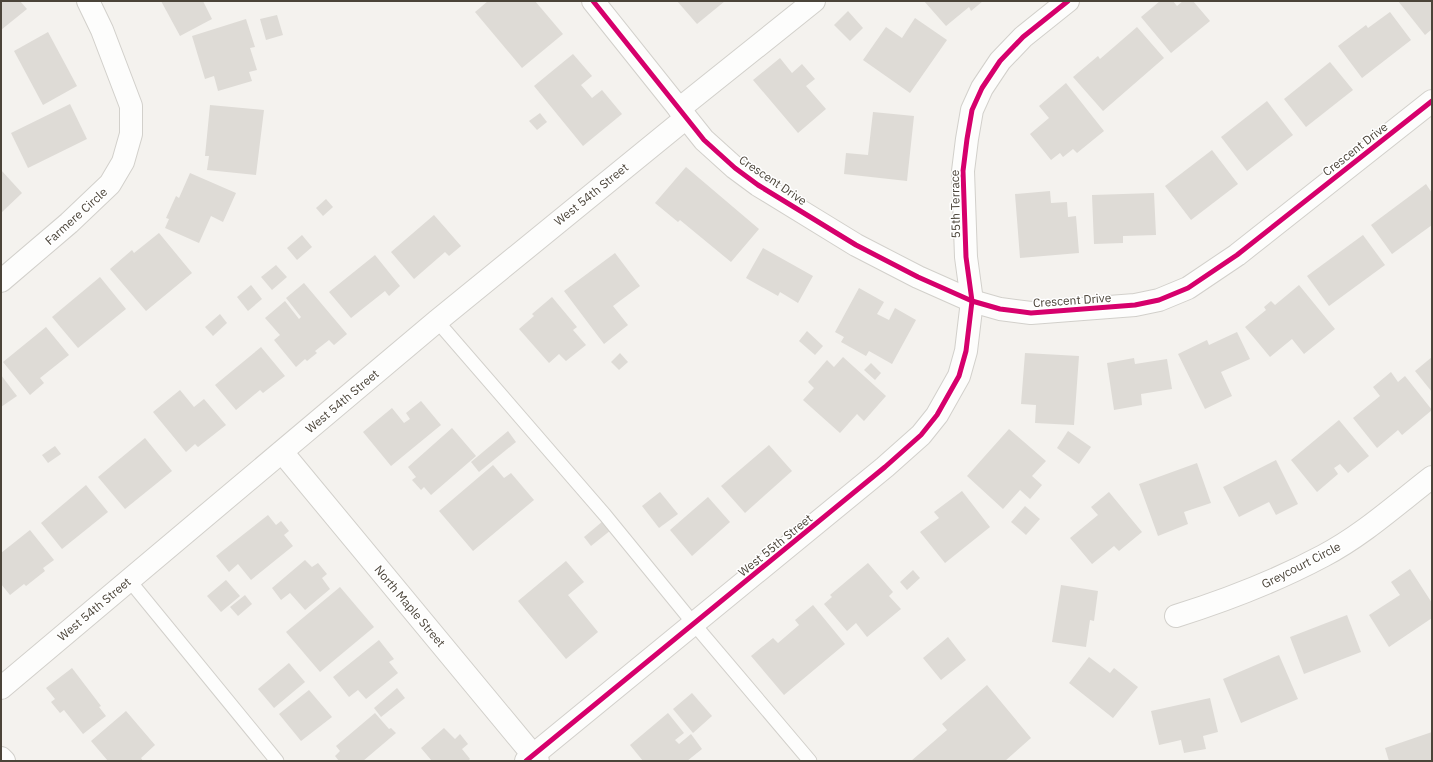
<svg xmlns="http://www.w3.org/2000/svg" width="1433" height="762" font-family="'IBM Plex Sans',sans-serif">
	<rect width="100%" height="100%" fill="#f4f2ee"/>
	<!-- building -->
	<g fill="#dedbd6">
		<polygon points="1,1 20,1 27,9 1,30"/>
		<polygon points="161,1 203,1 212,19 180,36"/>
		<polygon points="488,1 535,1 563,34 522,68 475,12"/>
		<polygon points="677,1 725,1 697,24"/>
		<polygon points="924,1 983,1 971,11 969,7 946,26"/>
		<polygon points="1160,1 1173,1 1177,6 1183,1 1193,1 1210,21 1171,53 1141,17"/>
		<polygon points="1398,1 1432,1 1432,29 1425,35"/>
		<polygon points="848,11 863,28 850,41 834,25"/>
		<polygon points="1390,12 1411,40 1362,78 1338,46 1366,25 1368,28"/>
		<polygon points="277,15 283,35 266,40 260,19"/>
		<polygon points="915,18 947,40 910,93 863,60 886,27 902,38"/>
		<polygon points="246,19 255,47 250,48 257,70 249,72 252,81 218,91 214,76 205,79 192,36"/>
		<polygon points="1137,27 1164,58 1103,111 1073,77 1098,56 1100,59"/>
		<polygon points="48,32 77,86 43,105 14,51"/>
		<polygon points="573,54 592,76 581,85 592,98 602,90 622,114 583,146 534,86"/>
		<polygon points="780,58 792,73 802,64 815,79 806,86 826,109 798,133 753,80"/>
		<polygon points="1330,62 1353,90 1306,127 1284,99"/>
		<polygon points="1066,83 1104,131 1077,153 1073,149 1063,157 1060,153 1051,160 1030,134 1049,118 1039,106"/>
		<polygon points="1267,101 1293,135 1247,171 1221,137"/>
		<polygon points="70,104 87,139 28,168 11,133"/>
		<polygon points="210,105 264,110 256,175 207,170 209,156 205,156"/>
		<polygon points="873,112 914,116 907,181 844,174 846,153 868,155"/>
		<polygon points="540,113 547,122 537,130 529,121"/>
		<polygon points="1212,150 1238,184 1191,220 1165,186"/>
		<polygon points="686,167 759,229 731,262 680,220 678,222 655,203"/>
		<polygon points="1,170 22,193 1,213"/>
		<polygon points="190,173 236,193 223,222 211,216 199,243 165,228 169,219 166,218 176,196 179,198"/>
		<polygon points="1426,184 1432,193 1432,225 1392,254 1371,225"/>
		<polygon points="1050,191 1051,203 1067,202 1068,217 1076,216 1079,253 1020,258 1015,194"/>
		<polygon points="1154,193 1156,235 1123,236 1123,243 1094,244 1092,195"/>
		<polygon points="326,199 333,207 323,216 316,208"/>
		<polygon points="434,215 461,246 449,256 445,252 414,279 391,252"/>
		<polygon points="159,233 192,273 146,311 110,269 132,250 134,253"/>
		<polygon points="302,235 312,247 297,260 287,248"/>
		<polygon points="1363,235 1385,265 1329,306 1307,276"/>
		<polygon points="763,248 813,276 798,303 780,292 778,296 746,278"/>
		<polygon points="615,253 640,286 613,306 628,325 604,344 564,291"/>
		<polygon points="375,255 400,286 389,296 385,291 351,318 329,292"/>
		<polygon points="276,265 287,277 272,290 261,277"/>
		<polygon points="100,277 126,309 78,348 52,317"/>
		<polygon points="304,283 347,334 334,345 329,340 315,351 317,353 307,361 305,359 296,367 274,340 280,335 265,318 285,301 299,319 301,317 286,298"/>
		<polygon points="251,285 262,299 248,311 237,297"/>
		<polygon points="1299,285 1335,329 1304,354 1292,339 1270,357 1245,327 1266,310 1264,307 1271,301 1275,305"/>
		<polygon points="859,288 884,302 877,314 889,320 895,308 916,320 892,364 869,351 866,356 841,342 844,337 835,332"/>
		<polygon points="552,297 577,327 573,330 586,345 566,361 559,354 549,363 519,329 534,316 532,314"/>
		<polygon points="220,314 227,323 213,336 205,327"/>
		<polygon points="46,327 69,355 40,378 44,383 30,395 3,362"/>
		<polygon points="807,331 823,346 815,355 799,341"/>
		<polygon points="1237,332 1250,359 1221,372 1232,396 1205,409 1178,354 1207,340 1209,345"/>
		<polygon points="261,347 285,376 263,393 260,390 236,410 215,385"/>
		<polygon points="620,353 628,362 619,370 611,362"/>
		<polygon points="1025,353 1079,356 1074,425 1035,423 1036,405 1021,404"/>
		<polygon points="843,357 886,396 864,421 857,414 840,433 803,400 814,388 808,382 827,360 834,367"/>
		<polygon points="1432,357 1432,392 1415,371"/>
		<polygon points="1134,358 1135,364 1167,359 1172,389 1141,394 1142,405 1114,410 1107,363"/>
		<polygon points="871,363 881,373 875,380 864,370"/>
		<polygon points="1391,372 1398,382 1405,376 1432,410 1402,435 1398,430 1377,448 1353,418 1380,396 1373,387"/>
		<polygon points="1,375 17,396 1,407"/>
		<polygon points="180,390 194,407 204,399 226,425 198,447 195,444 186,452 153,412"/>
		<polygon points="421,401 441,425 391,466 363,432 392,408 404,423 410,419 406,413"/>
		<polygon points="1339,420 1369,456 1348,473 1340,464 1334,468 1338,474 1317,492 1291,460"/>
		<polygon points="452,428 476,456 431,495 424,487 421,490 412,480 416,477 408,467"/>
		<polygon points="1009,429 1046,461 1032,476 1042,485 1030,499 1020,490 1003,509 967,476"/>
		<polygon points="508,431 516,442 479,472 471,462"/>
		<polygon points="1068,431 1091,447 1079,464 1057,448"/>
		<polygon points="145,438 172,471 125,509 98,477"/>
		<polygon points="769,445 792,471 745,513 721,486"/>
		<polygon points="55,446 61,454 48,463 42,455"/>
		<polygon points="1276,460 1298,504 1276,515 1269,502 1239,517 1223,487"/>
		<polygon points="1197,463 1211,503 1184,512 1188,524 1158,536 1139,484"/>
		<polygon points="493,465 504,478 511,473 534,500 473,551 439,511"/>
		<polygon points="86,485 108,512 62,549 41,523"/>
		<polygon points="962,491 990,527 945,563 920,532 939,518 934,512"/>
		<polygon points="660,492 678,514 659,528 642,506"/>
		<polygon points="1109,492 1142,532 1119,551 1114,546 1092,564 1070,538 1098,515 1091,507"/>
		<polygon points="708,497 730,522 692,556 670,530"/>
		<polygon points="1025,506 1040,519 1026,535 1011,522"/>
		<polygon points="268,515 276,525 281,521 289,531 284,535 293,546 251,580 238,564 229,572 216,556"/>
		<polygon points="603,521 611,530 591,546 584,537"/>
		<polygon points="30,530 54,560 43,568 45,571 26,586 24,584 10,595 1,584 1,553"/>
		<polygon points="305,560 312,567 318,563 327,574 322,578 330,589 305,610 290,593 281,600 272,588"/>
		<polygon points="566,561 584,582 568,595 598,632 566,659 518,601"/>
		<polygon points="868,563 893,592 889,596 901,609 867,637 856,623 847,631 824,604 832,597 830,595"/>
		<polygon points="1410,569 1432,603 1432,618 1389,647 1369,615 1400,595 1391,582"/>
		<polygon points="913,570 920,578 907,590 900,582"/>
		<polygon points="226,580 240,596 221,612 207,596"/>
		<polygon points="1061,585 1098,591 1094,621 1090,620 1086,647 1052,642"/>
		<polygon points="340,587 374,627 320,672 286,632"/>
		<polygon points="245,595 252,604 238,616 230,607"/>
		<polygon points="813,605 845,644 784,695 751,656 773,638 778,643 799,625 795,620"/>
		<polygon points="1347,615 1361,652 1304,674 1290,637"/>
		<polygon points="948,637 966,660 941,680 923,658"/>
		<polygon points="379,640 394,659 389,662 398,673 366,699 358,690 349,697 333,677"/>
		<polygon points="1279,655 1298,699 1241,723 1223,679"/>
		<polygon points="1089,657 1110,673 1114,668 1138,687 1113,718 1069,683"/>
		<polygon points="289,663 305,682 274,708 258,689"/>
		<polygon points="72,668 101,706 99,707 106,716 83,734 64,710 60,713 51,702 55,699 46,688"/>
		<polygon points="987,685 1031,738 1005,761 911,761 947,730 942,724"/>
		<polygon points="397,688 405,698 381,717 374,708"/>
		<polygon points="309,690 332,717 301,741 279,714"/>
		<polygon points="692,693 712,716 693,733 673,709"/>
		<polygon points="1210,698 1218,732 1203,736 1206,749 1184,753 1181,740 1159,745 1151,711"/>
		<polygon points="126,711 155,745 141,758 143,761 108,761 91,741"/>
		<polygon points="375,713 389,729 391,728 396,733 363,761 339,761 335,756 340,751 336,746"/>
		<polygon points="668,713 684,733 675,740 679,744 691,734 702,749 687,761 643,761 630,745"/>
		<polygon points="444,728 455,739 460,734 468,744 462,749 470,759 468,761 432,761 421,748"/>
		<polygon points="1432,732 1432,761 1389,761 1385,748"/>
	</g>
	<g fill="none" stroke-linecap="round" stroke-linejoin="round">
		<defs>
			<g id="lane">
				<polyline points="437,321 605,515 694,624 810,761"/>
				<polyline points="129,580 277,761"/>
			</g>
			<g id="street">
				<polyline points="593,1 704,140 735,168 758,185 856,245 918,277 972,301 1000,309 1031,313 1135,305 1159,300 1188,288 1237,255 1432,101"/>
				<polyline points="679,109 814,1"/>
				<polyline points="1,281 69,223 110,184 123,162 131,134 131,106 102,30 88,1"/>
				<polyline points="282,452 538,761"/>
				<path d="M 1176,616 C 1227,600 1276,581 1323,556 C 1363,535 1397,504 1432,477"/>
				<polyline points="1,688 437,321 686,118"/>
				<polyline points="1,758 4,761"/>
				<polyline points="526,761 885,467 921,435 937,415 959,376 966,351 972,301 966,257 963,171 967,139 972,110 982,88 1000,61 1023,37 1068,1"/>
			</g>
		</defs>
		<!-- lane casing -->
		<use href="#lane" stroke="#d2d0cb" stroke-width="15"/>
		<!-- street casing -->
		<use href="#street" stroke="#d2d0cb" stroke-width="24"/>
		<!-- lane -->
		<use href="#lane" stroke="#fdfdfc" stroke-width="13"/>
		<!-- street -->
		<use href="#street" stroke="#fdfdfc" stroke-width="22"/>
		<defs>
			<g id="cycleway">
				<polyline points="593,1 704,140 735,168 758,185 856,245 918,277 972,301 1000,309 1031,313 1135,305 1159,300 1188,288 1237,255 1432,101"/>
				<polyline points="526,761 885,467 921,435 937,415 959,376 966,351 972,301 966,257 963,171 967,139 972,110 982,88 1000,61 1023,37 1068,1"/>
			</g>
		</defs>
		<!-- cycleway casing -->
		<use href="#cycleway" stroke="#fff" stroke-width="8"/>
		<!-- cycleway -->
		<use href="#cycleway" stroke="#d6006c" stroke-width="5"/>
	</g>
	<g text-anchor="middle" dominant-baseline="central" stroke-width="3" stroke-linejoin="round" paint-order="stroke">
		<!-- street labels -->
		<g font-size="12" fill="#4b4439" stroke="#fff">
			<text transform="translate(1355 149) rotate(-38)">Crescent Drive</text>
			<text transform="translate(773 180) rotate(34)">Crescent Drive</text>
			<text transform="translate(591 194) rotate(-39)">West 54th Street</text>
			<text transform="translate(955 204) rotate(-91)">55th Terrace</text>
			<text transform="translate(76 216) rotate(-42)">Farmere Circle</text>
			<text transform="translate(1072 300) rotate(-4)">Crescent Drive</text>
			<text transform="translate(342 401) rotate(-40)">West 54th Street</text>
			<text transform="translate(775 545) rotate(-39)">West 55th Street</text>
			<text transform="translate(1301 565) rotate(-27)">Greycourt Circle</text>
			<text transform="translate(410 606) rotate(50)">North Maple Street</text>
			<text transform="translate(94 609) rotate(-40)">West 54th Street</text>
		</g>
	</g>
	<!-- border -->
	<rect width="1433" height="762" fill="none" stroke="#4b4439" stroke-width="4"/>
</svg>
